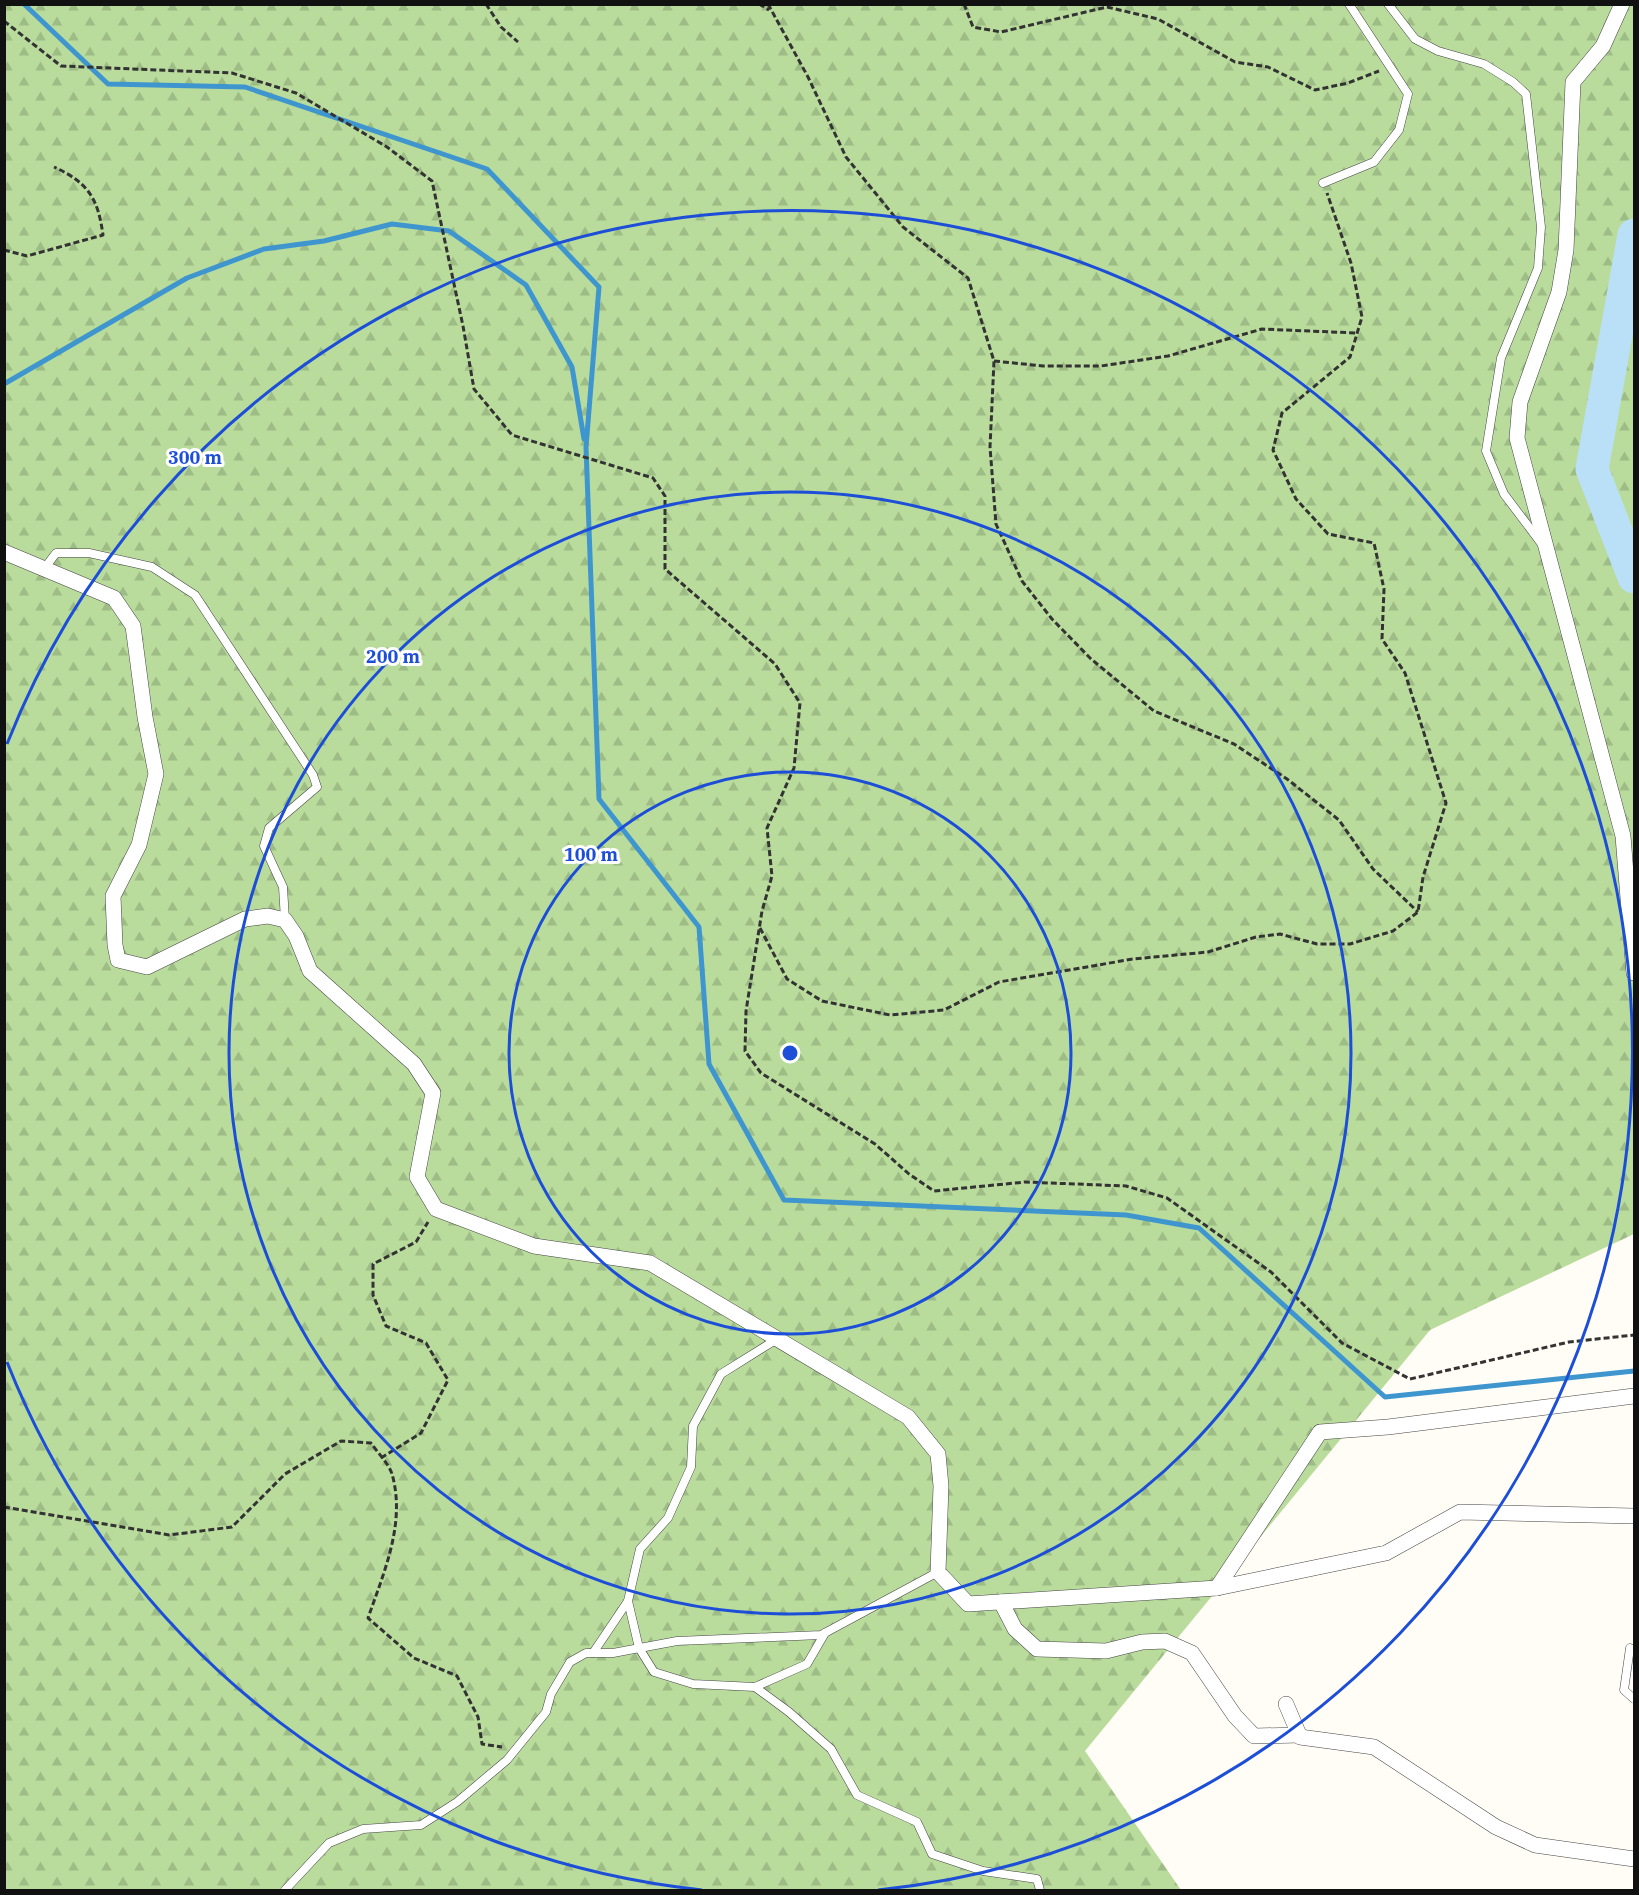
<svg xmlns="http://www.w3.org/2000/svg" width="1639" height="1895" font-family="'IBM Plex Serif',serif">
	<defs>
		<pattern id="forest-firs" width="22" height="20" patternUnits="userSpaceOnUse" patternTransform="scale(1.5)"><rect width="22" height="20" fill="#b9dc9c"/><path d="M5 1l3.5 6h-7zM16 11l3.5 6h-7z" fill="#9ebc85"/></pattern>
	</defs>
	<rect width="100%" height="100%" fill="#fffdf5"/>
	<!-- forest -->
	<polygon fill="url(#forest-firs)" points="5,5 1634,5 1634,1234 1430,1330 1085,1751 1181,1890 5,1890"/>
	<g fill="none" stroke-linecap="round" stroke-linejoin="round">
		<!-- stream -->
		<g stroke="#3f96cf" stroke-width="5">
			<polyline points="24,4 108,84 245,87 487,169 599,287 586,447 599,799 699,927 709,1064 784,1200 1126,1215 1199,1228 1385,1397 1634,1371"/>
			<polyline points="4,384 187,278 264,249 324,241 392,224 449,231 526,285 572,367 584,439"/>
		</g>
		<!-- river -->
		<polyline stroke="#b9e0f7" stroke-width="33" points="1634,235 1592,469 1634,577"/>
		<defs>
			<g id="service">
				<polyline points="1388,4 1415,39 1438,51 1484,64 1513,82 1526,94 1541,227 1538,268 1501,358 1486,451 1504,494 1541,543"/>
				<polyline points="1323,183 1374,162 1399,130 1408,94 1349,4"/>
				<polyline points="44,569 56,553 89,553 152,567 195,595 313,775 317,787 269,828 264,846 283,887 285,920"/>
				<polyline points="777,1339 721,1374 693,1426 691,1467 668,1518 640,1549 628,1601 639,1648 654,1672 693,1684 755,1687 807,1664 825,1633"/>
				<polyline points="1630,1648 1624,1690 1634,1699"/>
				<polyline points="593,1653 628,1601"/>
				<polyline points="755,1687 789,1712 831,1749 857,1795 917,1822 932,1854 983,1871 1037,1879 1040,1890"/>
				<polyline points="285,1890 329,1843 363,1829 421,1825 457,1802 507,1760 546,1712 551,1694 570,1662 586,1653 613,1653 677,1641 821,1635 938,1572"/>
			</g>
			<g id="minor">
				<polyline points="1622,4 1603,46 1573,82 1566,250 1559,292 1520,402 1517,438 1623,836 1634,973"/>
				<polyline points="4,552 114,598 133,626 145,717 156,774 139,845 113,896 115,945 118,960 147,967 245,919 268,916 285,920 296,936 310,971 414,1064 433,1093 417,1177 436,1209 534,1246 650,1263 908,1417 938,1454 941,1486 938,1572 968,1604 1217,1588 1386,1553 1460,1512 1634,1516"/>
				<polyline points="1217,1588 1320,1432 1388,1427 1634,1396"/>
				<polyline points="1001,1602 1015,1629 1037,1649 1106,1651 1142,1642 1165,1641 1192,1653 1235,1716 1254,1736 1300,1735"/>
				<polyline points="1286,1704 1300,1737 1374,1747 1496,1827 1535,1845 1634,1859"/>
			</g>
		</defs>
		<!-- service casing -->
		<use href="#service" stroke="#444" stroke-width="9"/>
		<!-- minor casing -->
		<use href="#minor" stroke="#444" stroke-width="16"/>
		<!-- path -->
		<g stroke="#333" stroke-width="3" stroke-dasharray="6 3" stroke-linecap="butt">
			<polyline points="486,4 501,27 518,42"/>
			<polyline points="759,4 769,10"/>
			<polyline points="768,4 808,77 846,157 903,227 968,278 994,361 990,447 996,524 1022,581 1052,619 1091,659 1154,711 1234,744 1287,779 1339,820 1373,869 1418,912"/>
			<polyline points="964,4 973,27 1001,32 1107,7 1158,19 1235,62 1268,67 1315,90 1348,83 1379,71"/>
			<polyline points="4,21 61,66 232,73 296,93 387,147 432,181 463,326 474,389 512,435 653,478 665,496 665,569 775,664 800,703 794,768 767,828 772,876 762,911 746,1011 745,1051 761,1073 875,1144 909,1174 934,1191 1025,1182 1126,1186 1167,1198 1271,1272 1342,1343 1410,1379 1569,1342 1634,1335"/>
			<path d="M 4,250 L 27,256 L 103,235 C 98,199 89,183 54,167"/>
			<polyline points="994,361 1043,366 1101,366 1168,356 1262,329 1357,333"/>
			<polyline points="760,928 787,979 822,1001 890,1015 944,1010 999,982 1133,959 1208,952 1256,937 1280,934 1317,944 1350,944 1393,931 1418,912 1423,877 1446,803 1405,673 1382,639 1384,589 1374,543 1328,534 1296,499 1273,450 1282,413 1350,357 1362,317 1351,263 1327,193"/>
			<polyline points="381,1458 421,1433 448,1380 426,1343 386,1326 373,1295 373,1264 416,1242 428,1222"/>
			<path d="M 4,1507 L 169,1535 L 232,1527 L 285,1474 L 341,1441 L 371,1443 C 377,1452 389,1464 392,1474 C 406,1523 384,1572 368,1618 L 414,1658 L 457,1676 L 478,1717 L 482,1744 L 502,1747"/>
		</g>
		<!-- service -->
		<use href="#service" stroke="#fff" stroke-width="8"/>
		<!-- minor -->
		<use href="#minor" stroke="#fff" stroke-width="15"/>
	</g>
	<!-- distance rings -->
	<g fill="none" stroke="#1d4ed8" stroke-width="3">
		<circle cx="790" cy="1053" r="281"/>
		<circle cx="790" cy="1053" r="561"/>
		<path d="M702 1890A842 842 0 0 1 7 1362M7 744A842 842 0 1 1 878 1890"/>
	</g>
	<circle cx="790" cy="1053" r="9" fill="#1d4ed8" stroke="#fff" stroke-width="3"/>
	<g font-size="18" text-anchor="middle" font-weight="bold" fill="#1d4ed8" stroke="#fff" stroke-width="6" stroke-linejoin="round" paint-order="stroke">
		<text x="195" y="464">300 m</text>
		<text x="393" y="663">200 m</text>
		<text x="591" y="861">100 m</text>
	</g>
	<!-- border -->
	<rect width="1639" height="1895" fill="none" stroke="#111111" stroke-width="12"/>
</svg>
